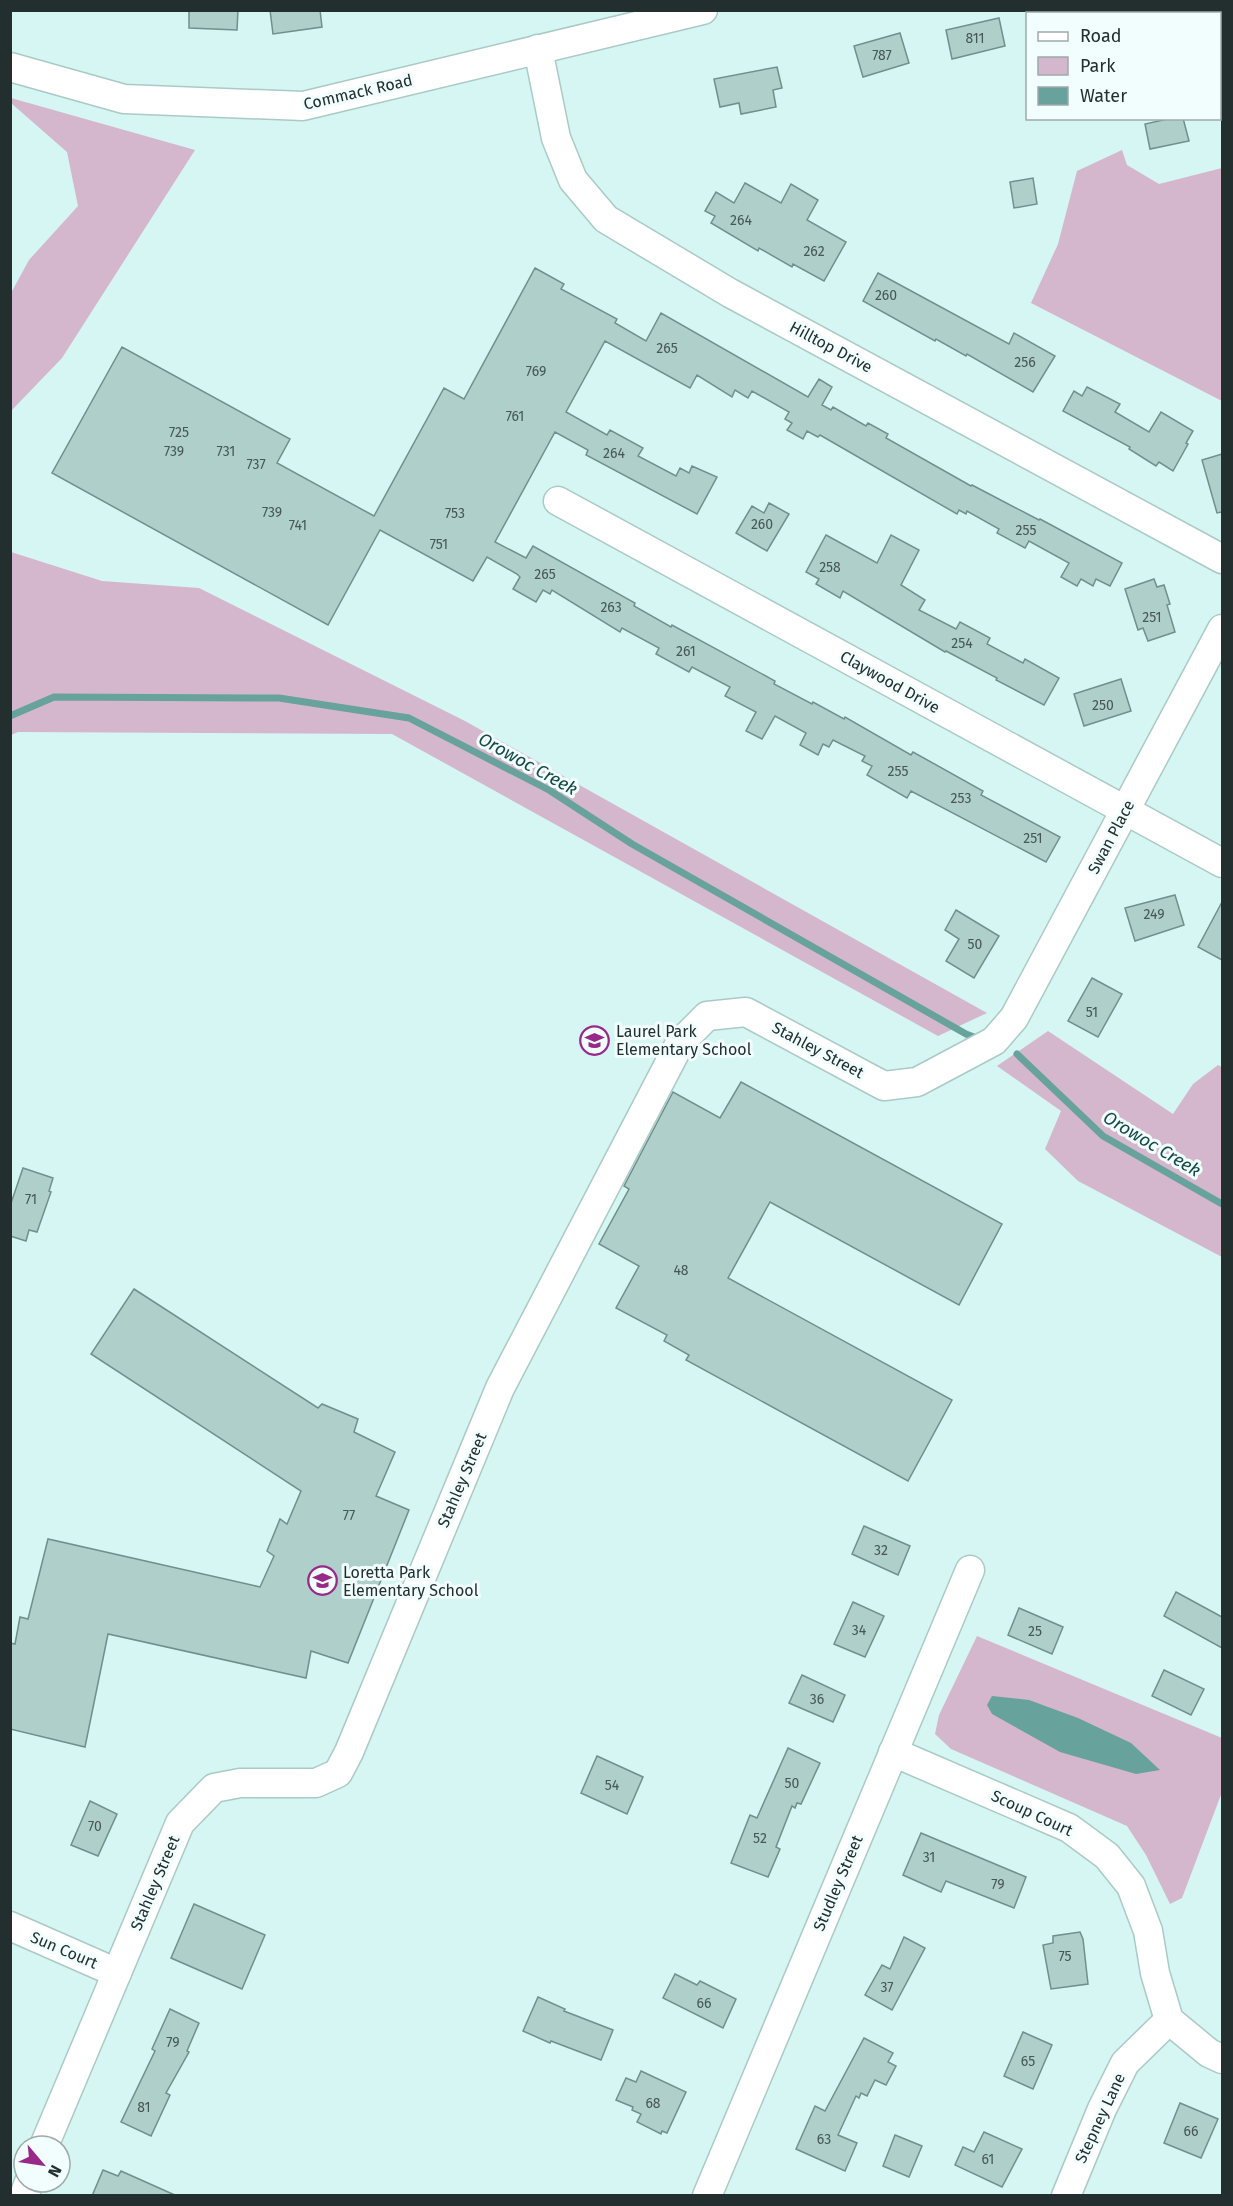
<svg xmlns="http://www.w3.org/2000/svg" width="1233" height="2206" font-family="'Fira Sans',sans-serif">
	<rect width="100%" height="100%" fill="#d5f6f2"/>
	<!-- green -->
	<g fill="#d4b7cd">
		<polygon points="11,98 195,150 62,358 11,411 11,293 29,260 78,206 67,152 11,103"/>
		<polygon points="1122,150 1127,165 1159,184 1222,168 1222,401 1031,303 1058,244 1077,171"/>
		<polygon points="11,552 102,581 199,588 465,721 987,1013 938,1036 392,734 18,732 11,735"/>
		<polygon points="1048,1031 1173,1114 1193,1084 1218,1065 1222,1067 1222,1257 1078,1181 1045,1149 1061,1111 997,1066"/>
		<polygon points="977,1636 1222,1738 1222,1792 1182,1898 1170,1904 1146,1855 1127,1826 951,1749 935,1734 939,1715"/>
	</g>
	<!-- water -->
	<polygon fill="#68a29c" points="992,1696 1029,1700 1078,1718 1131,1743 1160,1770 1136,1774 1060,1752 992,1714 987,1705"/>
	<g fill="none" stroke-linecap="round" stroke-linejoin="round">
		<!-- stream -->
		<g stroke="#68a29c" stroke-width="7">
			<polyline points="10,716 54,697 279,698 409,718 549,790 632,844 966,1034 979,1039"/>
			<polyline points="1017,1054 1103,1136 1222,1204"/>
		</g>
	</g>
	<!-- building -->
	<g fill="#afcfcb" stroke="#718f8c" stroke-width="1.5">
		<polygon points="189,10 238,10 237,30 189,28"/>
		<polygon points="270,10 320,10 322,27 273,34"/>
		<polygon points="999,18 1005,46 952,59 946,30"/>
		<polygon points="900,33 909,63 863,77 854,46"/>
		<polygon points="777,67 782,88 773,90 776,107 741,114 739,103 720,107 714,79"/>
		<polygon points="1172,118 1183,118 1189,141 1150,149 1145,124"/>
		<polygon points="1033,178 1037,204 1014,208 1010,182"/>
		<polygon points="745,183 781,203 791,184 818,200 807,220 846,242 824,281 793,264 792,267 759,248 758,251 711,223 715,216 705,211 716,192 734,203"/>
		<polygon points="535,268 564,284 561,289 617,319 615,323 646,341 661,313 808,397 819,379 832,387 822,405 831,410 833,407 866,426 868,423 888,434 886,438 971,486 972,485 1039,520 1040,519 1122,563 1110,586 1096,579 1093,586 1081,579 1077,586 1061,577 1069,563 1029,541 1025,548 997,533 999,529 967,511 966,514 959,510 957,514 820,435 818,437 807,431 803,439 787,430 792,423 785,419 789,412 752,391 748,398 735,390 732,397 697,375 690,388 605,341 566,412 607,435 610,430 643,448 638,456 676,476 680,468 689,473 692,466 717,477 697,514 586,455 588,450 555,432 495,542 526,558 533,546 635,603 634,606 671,627 672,625 775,681 774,684 812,704 813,702 844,719 845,717 911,755 913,752 983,791 981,795 1060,837 1046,862 911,791 907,798 867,775 872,766 862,761 865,756 833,740 829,747 823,744 818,755 800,745 806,733 775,716 762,739 746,731 756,712 725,696 730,687 692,667 689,672 656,654 659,648 622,628 620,632 552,590 550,594 543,590 536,602 513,589 520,577 517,574 487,557 473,581 380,530 328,625 52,473 122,347 290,439 277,463 374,516 444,388 464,399"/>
		<polygon points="878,273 1009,344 1014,333 1055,356 1033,392 967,354 966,356 936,339 935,341 863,301"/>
		<polygon points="1087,387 1120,404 1115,412 1149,432 1161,412 1193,431 1186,443 1188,444 1173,471 1159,462 1156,466 1129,449 1130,447 1063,411 1074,391 1082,396"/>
		<polygon points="1222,454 1222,512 1217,513 1202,460"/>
		<polygon points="769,503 789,514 767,551 736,533 752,506 764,513"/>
		<polygon points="826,535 877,563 891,535 919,550 901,585 925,600 919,610 956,629 960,622 990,638 987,644 1023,663 1025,659 1059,678 1044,705 996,680 997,678 946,651 945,652 843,591 840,598 816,584 819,579 806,572"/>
		<polygon points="1154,579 1157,587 1164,585 1170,604 1167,605 1175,632 1148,641 1143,628 1138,630 1125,589"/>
		<polygon points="1121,679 1131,711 1084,726 1074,694"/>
		<polygon points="1175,895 1184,925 1135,941 1125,908"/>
		<polygon points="1222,902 1222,960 1198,947"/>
		<polygon points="956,910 999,936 974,978 946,961 959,939 945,930"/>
		<polygon points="1092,978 1122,994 1098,1037 1068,1021"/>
		<polygon points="741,1082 1002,1224 959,1305 770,1202 728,1278 952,1400 908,1481 686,1360 689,1355 664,1341 667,1335 616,1308 639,1266 599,1244 629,1189 624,1186 673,1092 720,1118"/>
		<polygon points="23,1168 53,1178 49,1191 51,1192 37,1232 29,1230 26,1241 10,1236 10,1206"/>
		<polygon points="134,1289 318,1408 322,1404 358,1419 354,1432 395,1452 376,1496 409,1510 348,1663 311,1651 306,1678 108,1634 85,1747 10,1729 10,1643 15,1644 20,1617 28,1619 48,1539 260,1587 274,1556 267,1551 280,1519 287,1524 301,1491 91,1354"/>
		<polygon points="864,1526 910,1546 898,1575 852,1554"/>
		<polygon points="1176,1592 1222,1617 1222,1648 1164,1616"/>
		<polygon points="853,1602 884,1616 865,1657 834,1644"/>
		<polygon points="1019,1608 1063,1627 1052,1654 1008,1635"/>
		<polygon points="1164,1670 1204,1689 1191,1715 1152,1696"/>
		<polygon points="802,1675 845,1695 833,1722 789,1703"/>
		<polygon points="788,1748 820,1763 801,1804 797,1803 795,1808 792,1806 776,1847 780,1849 768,1877 731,1863 750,1815 757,1818"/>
		<polygon points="597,1756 643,1777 627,1814 581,1793"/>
		<polygon points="90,1801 117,1814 98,1856 71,1845"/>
		<polygon points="921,1833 1026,1877 1014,1908 946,1881 941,1892 903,1875"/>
		<polygon points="194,1904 265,1935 242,1989 171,1958"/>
		<polygon points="1080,1932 1083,1939 1088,1984 1051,1989 1043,1945 1053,1943 1053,1936"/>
		<polygon points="904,1937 925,1948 892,2010 865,1995 882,1965 890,1969"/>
		<polygon points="675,1974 697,1985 700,1981 736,1999 723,2028 663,1998"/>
		<polygon points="538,1997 565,2009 564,2011 613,2030 601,2060 551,2041 550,2043 523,2031"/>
		<polygon points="170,2009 199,2023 187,2051 189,2052 166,2093 170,2095 151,2136 121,2122 155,2051 152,2049"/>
		<polygon points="1023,2032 1052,2045 1033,2089 1004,2076"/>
		<polygon points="864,2038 893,2053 888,2062 896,2066 886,2085 875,2080 867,2096 861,2093 859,2098 856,2096 838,2135 857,2143 845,2171 796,2149 815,2106 825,2111"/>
		<polygon points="641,2071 686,2092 667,2133 662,2131 661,2134 637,2122 641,2114 632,2110 633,2107 616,2100 626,2078 636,2082"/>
		<polygon points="1180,2103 1218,2119 1201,2158 1164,2143"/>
		<polygon points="984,2132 1022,2149 1002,2187 955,2165 963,2147 974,2152"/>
		<polygon points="895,2135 922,2146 909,2177 883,2166"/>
		<polygon points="103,2170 118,2176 121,2171 177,2196 92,2196"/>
	</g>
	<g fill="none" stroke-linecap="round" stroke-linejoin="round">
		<defs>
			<g id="minor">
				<polyline points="538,49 556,138 573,180 606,219 730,293 1222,559"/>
				<polyline points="10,67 124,99 303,106 703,10"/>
				<polyline points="558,501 1222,863"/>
				<polyline points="893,1752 1069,1828 1107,1856 1131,1886 1148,1931 1155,1973 1169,2020 1209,2053 1222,2059"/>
				<polyline points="10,1926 117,1973"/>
				<polyline points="44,2146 180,1823 214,1788 240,1783 316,1783 338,1773 349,1752 500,1388 680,1043 707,1016 746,1012 884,1086 917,1082 994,1041 1014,1018 1222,629"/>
				<polyline points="24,2196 29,2182"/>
				<polyline points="707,2196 970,1570"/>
				<polyline points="1066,2196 1102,2109 1125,2063 1169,2020"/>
			</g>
		</defs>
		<!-- minor casing -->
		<use href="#minor" stroke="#aacac6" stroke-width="31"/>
		<!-- minor -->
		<use href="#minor" stroke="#fff" stroke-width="28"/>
	</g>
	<!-- icons -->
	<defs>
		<symbol id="school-ring" viewBox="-11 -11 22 22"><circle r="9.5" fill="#f1fefd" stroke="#982988" stroke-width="1.5"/><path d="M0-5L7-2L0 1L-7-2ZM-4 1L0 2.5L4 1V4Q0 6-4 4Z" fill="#982988"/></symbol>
	</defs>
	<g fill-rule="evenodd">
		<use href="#school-ring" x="578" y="1024" width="33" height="33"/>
		<use href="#school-ring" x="306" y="1564" width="33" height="33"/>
	</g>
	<g text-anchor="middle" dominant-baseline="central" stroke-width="6" stroke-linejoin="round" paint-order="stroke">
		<!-- number labels -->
		<g font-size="14" fill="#465755">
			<text x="975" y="38">811</text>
			<text x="882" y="55">787</text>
			<text x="741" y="220">264</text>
			<text x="814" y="251">262</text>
			<text x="886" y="295">260</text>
			<text x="667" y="348">265</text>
			<text x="1025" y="362">256</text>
			<text x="536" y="371">769</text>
			<text x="515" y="416">761</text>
			<text x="179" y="432">725</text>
			<text x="174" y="451">739</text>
			<text x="226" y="451">731</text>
			<text x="614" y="453">264</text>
			<text x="256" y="464">737</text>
			<text x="272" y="512">739</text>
			<text x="455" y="513">753</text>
			<text x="762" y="524">260</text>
			<text x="298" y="525">741</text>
			<text x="1026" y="530">255</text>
			<text x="439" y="544">751</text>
			<text x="830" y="567">258</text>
			<text x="545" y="574">265</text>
			<text x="611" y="607">263</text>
			<text x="1152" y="617">251</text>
			<text x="962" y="643">254</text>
			<text x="686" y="651">261</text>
			<text x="1103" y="705">250</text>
			<text x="898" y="771">255</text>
			<text x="961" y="798">253</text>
			<text x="1033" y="838">251</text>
			<text x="1154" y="914">249</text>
			<text x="975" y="944">50</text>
			<text x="1092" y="1012">51</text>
			<text x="31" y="1199">71</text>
			<text x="681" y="1270">48</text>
			<text x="349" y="1515">77</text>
			<text x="881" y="1550">32</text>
			<text x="859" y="1630">34</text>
			<text x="1035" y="1631">25</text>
			<text x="817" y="1699">36</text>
			<text x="792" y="1783">50</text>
			<text x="612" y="1785">54</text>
			<text x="95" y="1826">70</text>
			<text x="760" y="1838">52</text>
			<text x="929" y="1857">31</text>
			<text x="998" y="1884">79</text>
			<text x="1065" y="1956">75</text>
			<text x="887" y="1987">37</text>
			<text x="704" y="2003">66</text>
			<text x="173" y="2042">79</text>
			<text x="1028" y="2061">65</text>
			<text x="653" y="2103">68</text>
			<text x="144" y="2107">81</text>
			<text x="1191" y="2131">66</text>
			<text x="824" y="2139">63</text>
			<text x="988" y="2159">61</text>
		</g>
		<!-- street labels -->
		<g font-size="16" fill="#232f2e" stroke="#f1fefd">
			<text transform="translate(358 92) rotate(-13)">Commack Road</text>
			<text transform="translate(831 347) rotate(28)">Hilltop Drive</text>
			<text transform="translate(890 682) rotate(29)">Claywood Drive</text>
			<text transform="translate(1111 837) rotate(-62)">Swan Place</text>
			<text transform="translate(818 1050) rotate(28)">Stahley Street</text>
			<text transform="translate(462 1480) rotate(-67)">Stahley Street</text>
			<text transform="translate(1032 1813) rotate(25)">Scoup Court</text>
			<text transform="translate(155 1883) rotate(-67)">Stahley Street</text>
			<text transform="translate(838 1883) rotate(-67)">Studley Street</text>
			<text transform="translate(64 1950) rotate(23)">Sun Court</text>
			<text transform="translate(1100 2118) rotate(-65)">Stepney Lane</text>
		</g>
		<!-- poi labels -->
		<g font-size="16" fill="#232f2e" stroke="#f1fefd" text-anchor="start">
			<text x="616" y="1031">Laurel Park<tspan x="616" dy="18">Elementary School</tspan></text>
			<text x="343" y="1572">Loretta Park<tspan x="343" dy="18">Elementary School</tspan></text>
		</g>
		<!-- water labels -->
		<g font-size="18" font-style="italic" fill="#144945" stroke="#f1fefd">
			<text transform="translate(528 764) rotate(29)">Orowoc Creek</text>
			<text transform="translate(1152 1144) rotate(31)">Orowoc Creek</text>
		</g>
	</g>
	<!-- border -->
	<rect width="1233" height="2206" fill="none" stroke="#232f2e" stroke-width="24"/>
	<!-- legend -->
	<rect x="1026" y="12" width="195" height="108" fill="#f1fefd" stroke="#9fabaa" stroke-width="1.5"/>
	<rect x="1038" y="32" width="30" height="9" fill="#ffffff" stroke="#9fabaa" stroke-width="1.5"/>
	<text x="1080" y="42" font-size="18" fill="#232f2e">Road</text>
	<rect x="1038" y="57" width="30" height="18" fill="#d4b7cd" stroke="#9fabaa" stroke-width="1.5"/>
	<text x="1080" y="72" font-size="18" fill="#232f2e">Park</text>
	<rect x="1038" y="87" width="30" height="18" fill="#68a29c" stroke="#9fabaa" stroke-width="1.5"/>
	<text x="1080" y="102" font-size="18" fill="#232f2e">Water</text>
	<!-- north arrow -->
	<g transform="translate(42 2164) rotate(119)"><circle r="28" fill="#f1fefd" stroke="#9fabaa" stroke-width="1.5"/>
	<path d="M0-4.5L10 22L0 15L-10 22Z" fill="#982988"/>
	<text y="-9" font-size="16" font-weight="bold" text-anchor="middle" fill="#232f2e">N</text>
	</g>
</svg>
